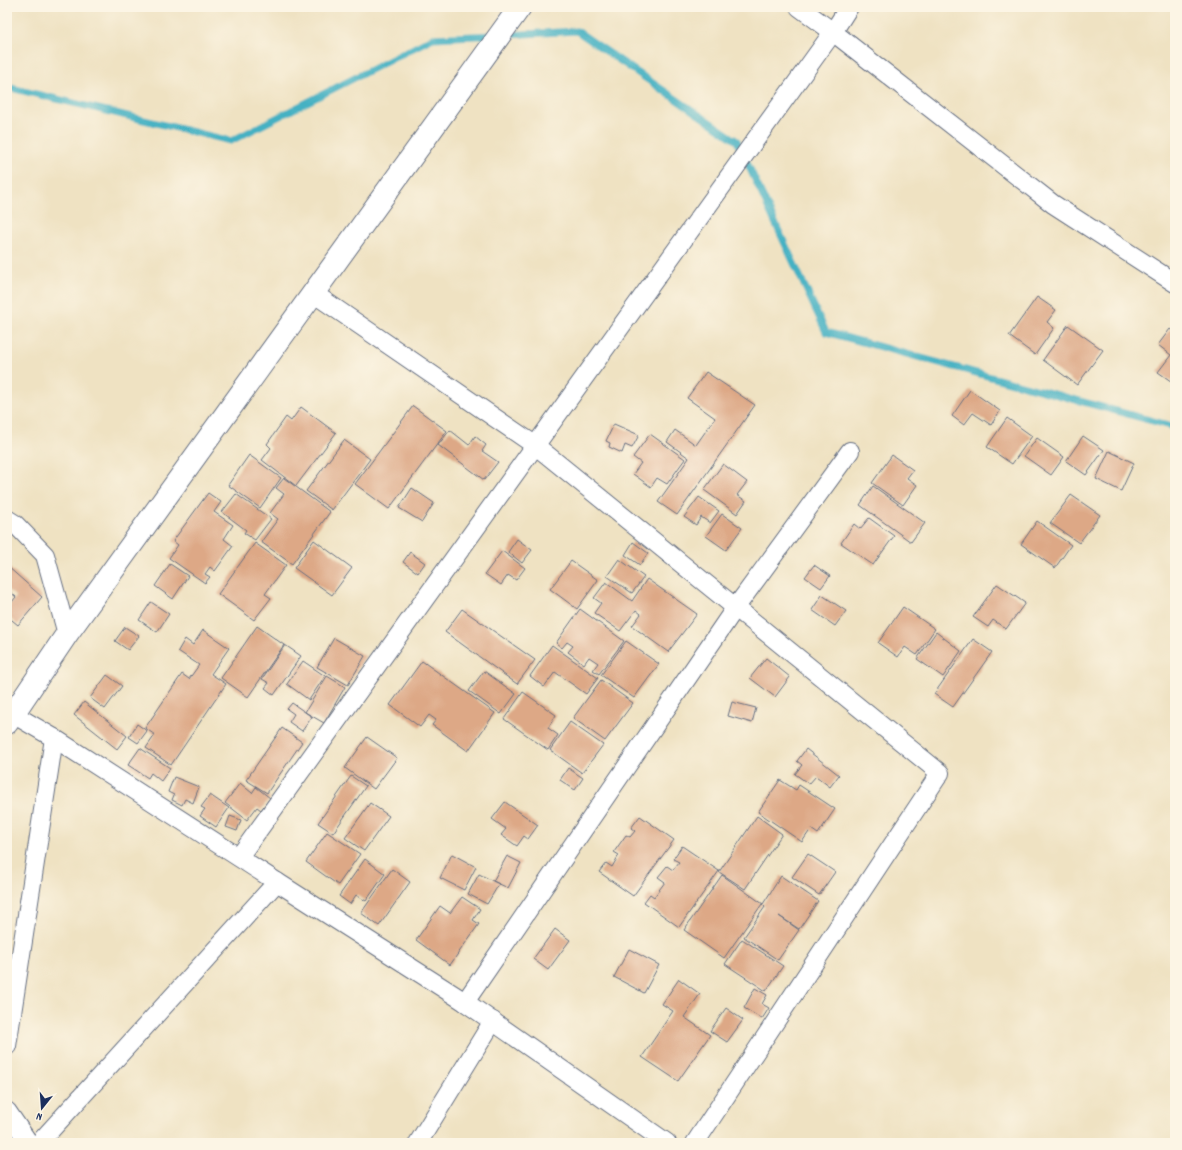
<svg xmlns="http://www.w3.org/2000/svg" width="1182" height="1150" font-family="Dekko,sans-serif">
	<rect width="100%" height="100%" fill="#fcf5e5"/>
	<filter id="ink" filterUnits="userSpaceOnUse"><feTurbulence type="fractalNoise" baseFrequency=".025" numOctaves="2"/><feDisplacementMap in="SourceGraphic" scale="8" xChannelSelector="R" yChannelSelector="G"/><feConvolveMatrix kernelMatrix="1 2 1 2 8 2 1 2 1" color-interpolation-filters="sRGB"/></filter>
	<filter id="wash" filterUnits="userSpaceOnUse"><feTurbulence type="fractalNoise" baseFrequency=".012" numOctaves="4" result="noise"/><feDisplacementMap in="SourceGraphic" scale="16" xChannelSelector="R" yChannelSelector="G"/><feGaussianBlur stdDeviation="0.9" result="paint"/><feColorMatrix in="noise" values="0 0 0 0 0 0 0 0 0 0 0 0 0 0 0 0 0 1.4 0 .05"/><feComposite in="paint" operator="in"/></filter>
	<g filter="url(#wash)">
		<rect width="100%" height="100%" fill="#efe2c2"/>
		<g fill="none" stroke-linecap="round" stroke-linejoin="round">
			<!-- stream -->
			<g stroke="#45b1c3" stroke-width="7">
				<polyline points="506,35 577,31 737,141 826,332 1175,427"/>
				<polyline points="7,87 231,141 433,38 495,35"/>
			</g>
		</g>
		<g id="blocks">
			<!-- building -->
			<g fill="#dda886">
				<polygon points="1037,297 1056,310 1047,322 1054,328 1035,355 1009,336"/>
				<polygon points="1068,325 1103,350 1077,385 1043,360"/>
				<polygon points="1170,329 1175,333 1175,384 1158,372 1171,355 1158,345"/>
				<polygon points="706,372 755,405 677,515 658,502 689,458 667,442 675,430 696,445 715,418 687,398"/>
				<polygon points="970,390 1000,411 991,425 973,413 964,425 952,416"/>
				<polygon points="413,406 447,431 389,509 355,484"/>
				<polygon points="301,407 336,433 296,486 262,460 271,448 267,444 286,417 291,421"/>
				<polygon points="1007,418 1032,436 1012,464 987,447"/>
				<polygon points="614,424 639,435 632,448 625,445 622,453 609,447 610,443 606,441"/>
				<polygon points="450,430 469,445 475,436 486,445 482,451 498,462 484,480 438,445"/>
				<polygon points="650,434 685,459 667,484 657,478 651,487 633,474 641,463 633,457"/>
				<polygon points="1083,436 1104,450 1086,475 1066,461"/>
				<polygon points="1037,438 1064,457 1051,475 1024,456"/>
				<polygon points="344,440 370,459 332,510 306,491"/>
				<polygon points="1109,451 1134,463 1121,491 1096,479"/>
				<polygon points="249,455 281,478 260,508 228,485"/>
				<polygon points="892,455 913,470 907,478 917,485 903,505 872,483"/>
				<polygon points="723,464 747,482 737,495 746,501 737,514 704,490"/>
				<polygon points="284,478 330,512 292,564 261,542 278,519 270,513 284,494 276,488"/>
				<polygon points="873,486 925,523 911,542 860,505"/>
				<polygon points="412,488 434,503 422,522 399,508"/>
				<polygon points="208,493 221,502 214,512 233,525 224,539 233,546 215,571 210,567 205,574 210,577 205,583 169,558 178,545 173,541"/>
				<polygon points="236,494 271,519 255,540 244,533 246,530 222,512"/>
				<polygon points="1071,495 1100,515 1079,543 1050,523"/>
				<polygon points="699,497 719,511 710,523 701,517 696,525 684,517"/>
				<polygon points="722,514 742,528 726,550 706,536"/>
				<polygon points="869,518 894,536 873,565 841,543 854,524 860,529"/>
				<polygon points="1037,521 1071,545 1055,568 1021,544"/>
				<polygon points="517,539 532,550 522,563 508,552"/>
				<polygon points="314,540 352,568 332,595 294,568"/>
				<polygon points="633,542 648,553 640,565 625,555"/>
				<polygon points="255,543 286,565 265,594 271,598 254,620 218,594"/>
				<polygon points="502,551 525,568 516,580 508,575 501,585 485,574"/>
				<polygon points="410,552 425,563 418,573 403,562"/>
				<polygon points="619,559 644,577 632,593 607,576"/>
				<polygon points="571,561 598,580 577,609 550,589"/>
				<polygon points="170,564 188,576 173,599 155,586"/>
				<polygon points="814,565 830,576 821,588 805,577"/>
				<polygon points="7,566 42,597 18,625 7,616 7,608 16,597 7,589"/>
				<polygon points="647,579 697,614 668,652 632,626 641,614 636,610 620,631 594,613 601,603 594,598 606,582 632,601"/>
				<polygon points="997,584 1025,603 1006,629 993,620 988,627 973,617"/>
				<polygon points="822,595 846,611 835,626 812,610"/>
				<polygon points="151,602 169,614 157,632 139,620"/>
				<polygon points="903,607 935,629 917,655 905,647 898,657 878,643"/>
				<polygon points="462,609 535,660 517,684 445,632"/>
				<polygon points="580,609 624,641 599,674 593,670 598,663 589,657 584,664 568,652 573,646 567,642 562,648 556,643"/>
				<polygon points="257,626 284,645 248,697 221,678"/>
				<polygon points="125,627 139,636 128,650 115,641"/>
				<polygon points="203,630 229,648 211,674 226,684 171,765 146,748 155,735 145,728 182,674 189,679 199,665 178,651 185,639 193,645"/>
				<polygon points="936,632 961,651 943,677 917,659"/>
				<polygon points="334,638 365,656 348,685 317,667"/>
				<polygon points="973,639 992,652 953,707 934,694"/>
				<polygon points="626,641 659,664 634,698 601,675"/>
				<polygon points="285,645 301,656 274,695 265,688 269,683 262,679"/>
				<polygon points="552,645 598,678 586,694 555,672 544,687 530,676"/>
				<polygon points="766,658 790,677 775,697 750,678"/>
				<polygon points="303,661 325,676 309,700 287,684"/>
				<polygon points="422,661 495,713 468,751 432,725 436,720 429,715 420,727 390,705"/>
				<polygon points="484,671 516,694 501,714 469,691"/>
				<polygon points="107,675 122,686 105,709 90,698"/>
				<polygon points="327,676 345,687 324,723 305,712"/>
				<polygon points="601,680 633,703 605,741 573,718"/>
				<polygon points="523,692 556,715 548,728 558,735 548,750 504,719"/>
				<polygon points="84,702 127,736 117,749 74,715"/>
				<polygon points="732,702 756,708 752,723 728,716"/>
				<polygon points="292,703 312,717 302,731 289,722 294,714 287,709"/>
				<polygon points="570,722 603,745 582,773 550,750"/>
				<polygon points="137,724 147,731 138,743 129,737"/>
				<polygon points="282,728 302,742 267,793 246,780"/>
				<polygon points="367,737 397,758 374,789 345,768"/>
				<polygon points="140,748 170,768 161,781 151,773 148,778 128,765"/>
				<polygon points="806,749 839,775 830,787 816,776 809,784 795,774 802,765 797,761"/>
				<polygon points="568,768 583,778 575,790 560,780"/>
				<polygon points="351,776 366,786 333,833 318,823"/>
				<polygon points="174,777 199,787 193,803 185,799 182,805 172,800 174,795 168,792"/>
				<polygon points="780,780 796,790 799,785 835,809 818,834 811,829 802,842 758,812"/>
				<polygon points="240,783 252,793 256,787 270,798 261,810 257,807 247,820 225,803"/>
				<polygon points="210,795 229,808 216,827 200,816 205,809 201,807"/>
				<polygon points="505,802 538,825 528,839 524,836 517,846 501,835 506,829 492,819"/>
				<polygon points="370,803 389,816 364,851 345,838"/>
				<polygon points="230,816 241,820 237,831 226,827"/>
				<polygon points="640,816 674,840 633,896 599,872 606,863 612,867 619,855 614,852 626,835 630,837 635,831 631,828"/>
				<polygon points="757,816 782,834 745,889 719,872"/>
				<polygon points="327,832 360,854 338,885 306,862"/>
				<polygon points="682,846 719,871 679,927 644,902 650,894 654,897 665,882 658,877 667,866 673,870 679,862 673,859"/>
				<polygon points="452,854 476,867 464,890 440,878"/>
				<polygon points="808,854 835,872 819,895 792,877"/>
				<polygon points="507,856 521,863 508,888 493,881"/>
				<polygon points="365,859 385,874 366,901 356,895 350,904 339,896"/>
				<polygon points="392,869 410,882 379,926 361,913"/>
				<polygon points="479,874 499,884 487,904 468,894"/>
				<polygon points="722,875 763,904 781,876 818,901 799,929 779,916 799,930 778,960 744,937 765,907 762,904 724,958 684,930"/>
				<polygon points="462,897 480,909 473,920 479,924 450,965 416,940 440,906 450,913"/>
				<polygon points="555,929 570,940 548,970 533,959"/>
				<polygon points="742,939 783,966 766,991 725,964"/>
				<polygon points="629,949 659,965 644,993 614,977"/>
				<polygon points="679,979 700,994 684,1017 710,1035 678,1081 642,1057 673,1011 662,1004"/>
				<polygon points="755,988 767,995 762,1004 769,1008 762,1019 744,1008"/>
				<polygon points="726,1008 743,1020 727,1042 710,1031"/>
			</g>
		</g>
	</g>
	<g filter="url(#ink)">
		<use href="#blocks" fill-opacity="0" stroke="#656e81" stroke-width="1"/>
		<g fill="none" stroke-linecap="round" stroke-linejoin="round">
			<defs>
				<g id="minor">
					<polyline points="799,7 833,32 1053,204 1175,283"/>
					<polyline points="313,293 536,446 940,773 695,1143"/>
					<polyline points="7,519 15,524 45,555 67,634"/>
					<polyline points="13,714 54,738 277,882 465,1002 667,1143"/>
					<polyline points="239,857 833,32 849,7"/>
					<polyline points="465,1002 736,607 850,451"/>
					<polyline points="7,1046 54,738"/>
					<polyline points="7,1111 29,1143"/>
					<polyline points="39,1143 277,882"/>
					<polyline points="418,1143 493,1021"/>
				</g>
				<polyline id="tertiary" points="7,723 67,634 520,7"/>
			</defs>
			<!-- minor casing -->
			<use href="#minor" stroke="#656e81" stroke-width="20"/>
			<!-- tertiary casing -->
			<use href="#tertiary" stroke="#656e81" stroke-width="24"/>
			<!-- minor -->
			<use href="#minor" stroke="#fff" stroke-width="18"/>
			<!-- tertiary -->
			<use href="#tertiary" stroke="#fff" stroke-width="22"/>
		</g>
	</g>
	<!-- margin -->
	<rect width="1182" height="1150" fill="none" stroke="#fcf5e5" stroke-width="24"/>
	<!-- north arrow -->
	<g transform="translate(42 1108) rotate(197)" stroke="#fcf5e5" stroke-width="3" paint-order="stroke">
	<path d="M0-3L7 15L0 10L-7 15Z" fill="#1b2f5e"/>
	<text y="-6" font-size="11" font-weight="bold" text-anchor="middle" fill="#1b2f5e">N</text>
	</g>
</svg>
